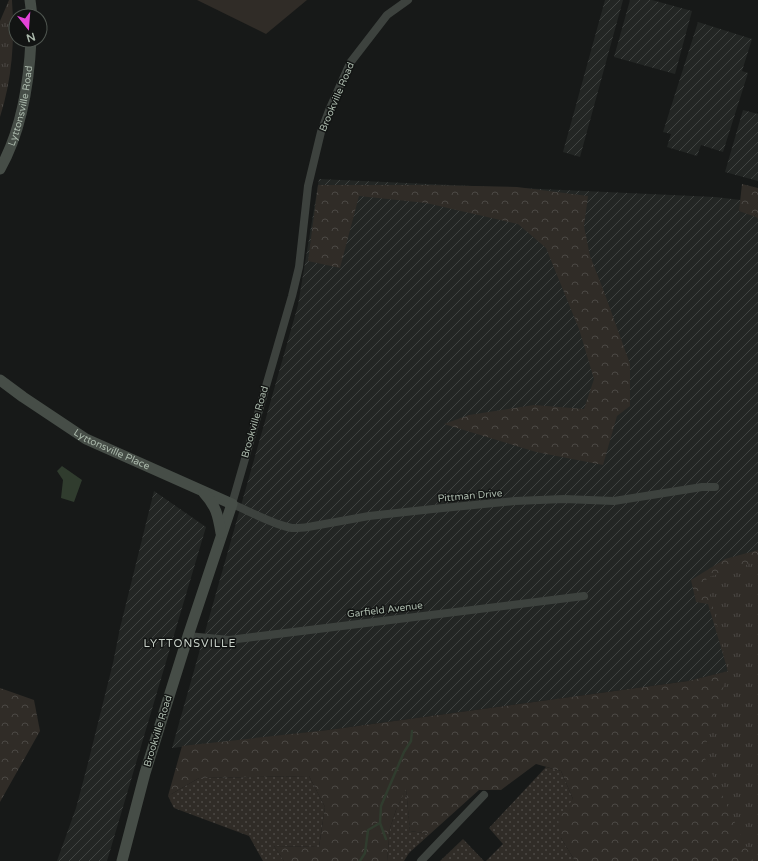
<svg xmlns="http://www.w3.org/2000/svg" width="758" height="861" font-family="'Varela Round',sans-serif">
	<defs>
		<pattern id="industrial-furrows" width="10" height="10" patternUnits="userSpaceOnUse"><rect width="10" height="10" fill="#232624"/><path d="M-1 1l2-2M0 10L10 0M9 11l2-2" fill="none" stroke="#404341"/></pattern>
		<pattern id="grass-dots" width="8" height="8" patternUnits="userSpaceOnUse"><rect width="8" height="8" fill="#302c27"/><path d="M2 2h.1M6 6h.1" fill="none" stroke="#4b4844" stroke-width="1.8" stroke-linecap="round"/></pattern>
		<pattern id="forest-crowns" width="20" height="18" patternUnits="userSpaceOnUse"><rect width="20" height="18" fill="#302c27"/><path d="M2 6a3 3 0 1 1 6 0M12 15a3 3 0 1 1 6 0" fill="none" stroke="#4b4844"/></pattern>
		<pattern id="park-tufts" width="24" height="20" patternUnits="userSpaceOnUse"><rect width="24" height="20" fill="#302c27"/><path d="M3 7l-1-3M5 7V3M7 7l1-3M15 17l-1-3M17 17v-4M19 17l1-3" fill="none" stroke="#4b4844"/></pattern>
	</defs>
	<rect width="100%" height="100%" fill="#171918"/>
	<!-- industrial -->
	<g fill="url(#industrial-furrows)">
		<polygon points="605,0 623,0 580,157 563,152"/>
		<polygon points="630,0 652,0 692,11 675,74 614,57"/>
		<polygon points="698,22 752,39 742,71 748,73 723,152 701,145 697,156 667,147 671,134 663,132"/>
		<polygon points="743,110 758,114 758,181 725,172"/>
		<polygon points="319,179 715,197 758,202 758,561 729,671 688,681 328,730 172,748 298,305"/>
		<polygon points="154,491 206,527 107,861 57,861 76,808 87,767 113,663 120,628"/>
	</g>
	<!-- grass -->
	<g fill="url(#grass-dots)">
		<polygon points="546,767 561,771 573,799 561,838 575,861 486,861 503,844 489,828"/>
		<polygon points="309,776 325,807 319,847 274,846 284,861 263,861 249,836 174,808 168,796 199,778"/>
		<polygon points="406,788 410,831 430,834 409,853 404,861 387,861 390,828 396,810"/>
		<polygon points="463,839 484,861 440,861"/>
	</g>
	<!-- forest -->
	<g fill="url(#forest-crowns)">
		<polygon points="742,184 758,188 758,219 756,217 739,211"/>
		<polygon points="318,185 426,185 517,187 588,196 584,226 590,256 603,289 630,364 630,406 617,416 603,465 536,452 444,424 469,415 534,405 584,409 594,379 579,329 546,248 518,224 426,203 359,196 340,268 308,261"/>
		<polygon points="758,550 758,861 575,861 561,838 558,819 573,799 561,771 536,764 501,790 479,790 430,834 410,831 406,789 396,810 390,828 387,861 284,861 274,846 319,847 325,807 309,776 199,778 168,796 182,746 328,730 688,681 728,671 708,604 696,602 691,580 725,559"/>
		<polygon points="0,688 34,700 40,731 0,802"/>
	</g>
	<!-- park -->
	<g fill="url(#park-tufts)">
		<path d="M 9,0 L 12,0 L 12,1 C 15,40 12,80 0,117 L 0,21 Z"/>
		<polygon points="758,561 758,861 753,861 703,754 728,672 706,578"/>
	</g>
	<!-- pitch -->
	<polygon fill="#302c27" points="197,0 307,0 266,34"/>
	<!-- water -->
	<polygon fill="#303c2e" points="62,466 82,480 74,502 61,498 63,480 57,471"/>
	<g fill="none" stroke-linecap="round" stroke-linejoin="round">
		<!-- stream -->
		<g stroke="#303c2e" stroke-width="2.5">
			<polyline points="386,839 380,823 381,806 404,752 411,741 412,731"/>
			<polyline points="360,861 365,853 368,830 380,823"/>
		</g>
		<!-- street -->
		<g stroke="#3d423e" stroke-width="8">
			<path d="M 408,0 L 387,15 L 350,63 L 330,108 L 321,132 L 308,186 L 299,267 L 292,296 L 232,504 C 249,511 274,525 292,528 C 297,528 302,528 308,527 L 369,516 L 433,509 L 515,501 L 564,499 L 614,501 L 702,487 L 715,487"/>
			<polyline points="188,636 229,640 584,596"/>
			<polyline points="421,861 484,795"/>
		</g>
		<!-- secondary -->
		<g stroke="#464d47" stroke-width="11">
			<polyline points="30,0 32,16"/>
			<path id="s1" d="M 0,169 C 22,130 29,84 31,40"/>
			<path id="s2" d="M 0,380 L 23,397 L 86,439 L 232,504 L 188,636 L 145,773 L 122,861"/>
			<path d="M 204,493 C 216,506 218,515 221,533"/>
		</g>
	</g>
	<g text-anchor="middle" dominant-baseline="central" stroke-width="3" stroke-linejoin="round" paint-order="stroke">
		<!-- street labels -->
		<g font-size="10" fill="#aab8ab" stroke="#121413">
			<text transform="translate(337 97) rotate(-67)">Brookville Road</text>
			<text stroke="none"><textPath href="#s1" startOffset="67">Lyttonsville Road</textPath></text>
			<text transform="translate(255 422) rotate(-74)">Brookville Road</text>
			<text stroke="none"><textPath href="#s2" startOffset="132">Lyttonsville Place</textPath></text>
			<text transform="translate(470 496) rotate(-5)">Pittman Drive</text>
			<text transform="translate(385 610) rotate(-7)">Garfield Avenue</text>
			<text transform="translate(158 731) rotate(-73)">Brookville Road</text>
		</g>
		<!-- neighbourhood labels -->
		<g font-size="11" letter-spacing="1" fill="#cbd4cc" stroke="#121413">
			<text x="190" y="643">LYTTONSVILLE</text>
		</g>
	</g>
	<!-- north arrow -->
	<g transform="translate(28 28) rotate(163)"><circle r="19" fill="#121413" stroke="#4f5650"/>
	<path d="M0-3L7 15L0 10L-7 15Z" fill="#e543d9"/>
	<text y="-6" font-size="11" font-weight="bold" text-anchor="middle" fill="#aab8ab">N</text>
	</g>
</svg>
